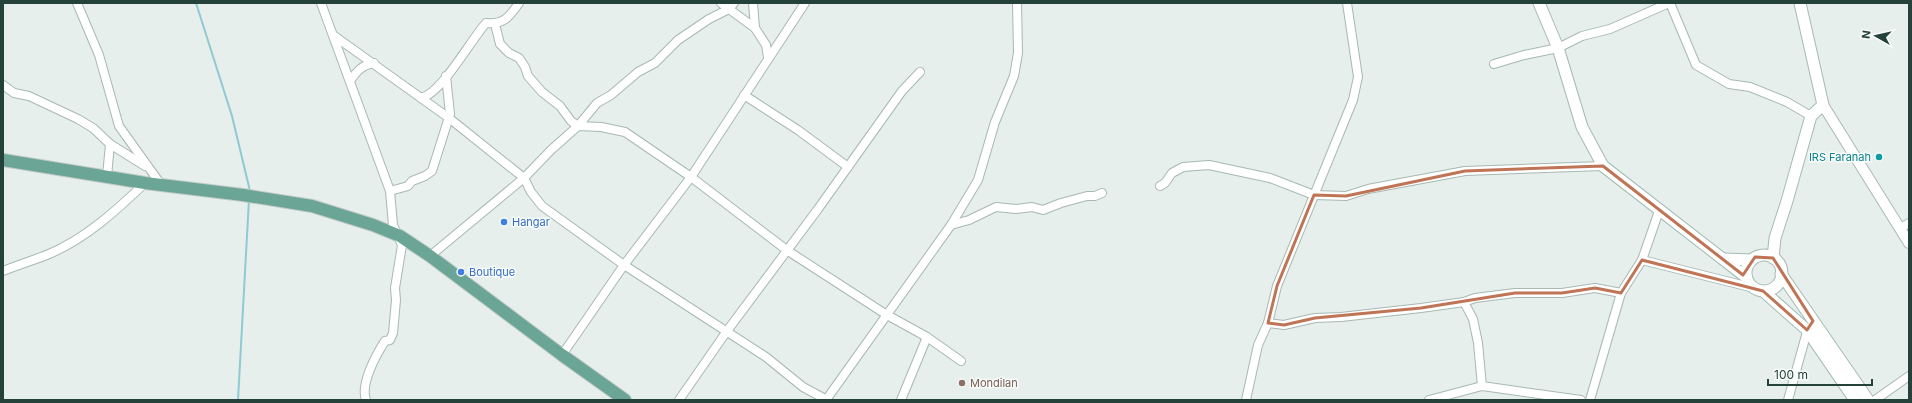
<svg xmlns="http://www.w3.org/2000/svg" width="1912" height="403" font-family="Inter,sans-serif">
	<rect width="100%" height="100%" fill="#e6efeb"/>
	<g fill="none" stroke-linecap="round" stroke-linejoin="round">
		<!-- stream -->
		<g stroke="#8ec9d4" stroke-width="2">
			<polyline points="196,3 232,116 250,191"/>
			<polyline points="238,400 249,199"/>
		</g>
		<defs>
			<g id="minor">
				<polyline points="77,3 99,55 119,126 162,186"/>
				<path d="M 321,3 L 390,191 L 393,225 L 402,245 L 395,288 L 396,300 L 393,333 L 390,340 L 385,341 C 376,355 360,384 366,400"/>
				<polyline points="721,3 729,9 734,3"/>
				<polyline points="753,3 755,28 766,45 768,57"/>
				<polyline points="1670,3 1696,65 1729,84 1750,87 1787,102 1811,116"/>
				<polyline points="495,24 500,44 509,53 519,58 525,67 528,76 542,92 560,106 571,121 578,126 597,103 611,95 638,72 655,63 678,40 709,19 729,9 755,28"/>
				<polyline points="333,35 449,118 524,178 531,192 542,206 624,265 766,357 803,387 827,400"/>
				<polyline points="1494,64 1524,55 1558,48 1582,36 1610,29 1669,3"/>
				<path d="M 350,81 C 357,71 362,65 374,63"/>
				<polyline points="3,85 14,93 29,96 78,119 93,128 110,144 145,166"/>
				<polyline points="744,95 798,130 848,167"/>
				<path d="M 421,98 C 442,93 470,41 486,23 C 504,25 510,16 519,3"/>
				<polyline points="107,176 110,144"/>
				<polyline points="1160,186 1165,183 1172,173 1183,167 1209,165 1270,178 1314,195 1346,196 1368,189 1465,171 1603,166"/>
				<polyline points="390,191 408,186 412,181 425,176 432,171 450,114 446,76"/>
				<polyline points="951,225 969,220 996,207 1016,209 1032,207 1043,210 1061,203 1087,196 1095,196 1102,193"/>
				<polyline points="1900,228 1909,223"/>
				<polyline points="430,256 524,178 551,150 578,126 601,127 625,132 691,177 788,251 887,315 927,337 961,361"/>
				<polyline points="1642,260 1754,288"/>
				<path d="M 3,271 C 18,265 34,260 49,254 C 85,239 117,210 145,183"/>
				<polyline points="1464,302 1473,319 1478,343 1482,386"/>
				<polyline points="1268,323 1284,325 1315,318 1341,317 1421,308 1464,302 1475,298 1515,293 1562,293 1595,288 1621,293"/>
				<polyline points="562,355 624,265 691,177 805,3"/>
				<polyline points="679,400 727,331 818,209 902,91 920,72"/>
				<polyline points="826,400 951,225 978,180 995,122 1014,76 1018,53 1017,3"/>
				<polyline points="901,400 927,337"/>
				<polyline points="1246,400 1258,345 1268,323 1277,286 1353,100 1358,77 1347,3"/>
				<polyline points="1429,400 1482,386 1581,400"/>
				<polyline points="1590,400 1621,293 1642,260 1659,211"/>
				<polyline points="1788,400 1808,328"/>
				<polyline points="1875,400 1909,376"/>
			</g>
			<polyline id="tertiary" points="1823,105 1909,243"/>
			<g id="secondary">
				<polyline points="1539,3 1558,48 1582,127 1603,166 1746,277"/>
				<circle cx="1764" cy="273" r="18"/>
				<polyline points="1773,258 1775,238 1787,201 1811,116 1823,105 1800,3"/>
				<polyline points="1723,259 1752,260"/>
				<polyline points="1781,274 1868,400"/>
				<polyline points="1763,291 1807,330 1855,400"/>
			</g>
			<polyline id="primary" points="3,160 145,183 243,195 312,206 373,225 400,236 430,256 562,355 625,400"/>
		</defs>
		<!-- minor casing -->
		<use href="#minor" stroke="#a8b8b2" stroke-width="10"/>
		<!-- tertiary casing -->
		<use href="#tertiary" stroke="#a8b8b2" stroke-width="12"/>
		<!-- secondary casing -->
		<use href="#secondary" stroke="#a4bbb3" stroke-width="13"/>
		<!-- primary casing -->
		<use href="#primary" stroke="#c2cac8" stroke-width="14"/>
		<!-- minor -->
		<use href="#minor" stroke="#fff" stroke-width="8"/>
		<!-- tertiary -->
		<use href="#tertiary" stroke="#fff" stroke-width="10"/>
		<!-- secondary -->
		<use href="#secondary" stroke="#fff" stroke-width="11"/>
		<!-- primary -->
		<use href="#primary" stroke="#6aa596" stroke-width="12"/>
	</g>
	<!-- marked area -->
	<path fill="none" stroke="#c07456" stroke-width="3" stroke-linejoin="round" d="M 1603,166 L 1743,275 L 1755,257 L 1773,258 L 1813,321 L 1807,330 L 1763,291 L 1642,260 L 1621,293 L 1595,288 L 1562,293 L 1515,293 L 1421,308 L 1315,318 L 1284,325 L 1268,323 L 1277,286 L 1314,195 L 1346,196 L 1465,171 Z"/>
	<!-- markers -->
	<circle fill="#0f9aa8" stroke="#f7fbf9" stroke-width="1.5" cx="1879" cy="157" r="4"/>
	<g fill="#3f7fe0" stroke="#f7fbf9" stroke-width="1.5">
		<circle cx="504" cy="222" r="4"/>
		<circle cx="461" cy="272" r="4"/>
	</g>
	<circle fill="#8d6e63" stroke="#f7fbf9" stroke-width="1.5" cx="962" cy="383" r="4"/>
	<g text-anchor="middle" dominant-baseline="central" stroke-width="3" stroke-linejoin="round" paint-order="stroke">
		<!-- culture labels -->
		<g font-size="11" fill="#0d838f" stroke="#f7fbf9" text-anchor="end">
			<text x="1871" y="157">IRS Faranah</text>
		</g>
		<!-- shop labels -->
		<g font-size="11" fill="#366cbe" stroke="#f7fbf9" text-anchor="start">
			<text x="512" y="222">Hangar</text>
			<text x="469" y="272">Boutique</text>
		</g>
		<!-- education labels -->
		<g font-size="11" fill="#785e54" stroke="#f7fbf9" text-anchor="start">
			<text x="970" y="383">Mondilan</text>
		</g>
	</g>
	<!-- border -->
	<rect width="1912" height="403" fill="none" stroke="#24423a" stroke-width="8"/>
	<!-- north arrow -->
	<g transform="translate(1876 36) rotate(278)" stroke="#f7fbf9" stroke-width="3" paint-order="stroke">
	<path d="M0-3L7 15L0 10L-7 15Z" fill="#24423a"/>
	<text y="-6" font-size="11" font-weight="bold" text-anchor="middle" fill="#24423a">N</text>
	</g>
	<!-- scale -->
	<path d="M1768 379v6h104v-6" fill="none" stroke="#24423a" stroke-width="2"/>
	<text x="1774" y="379" font-size="12" fill="#24423a" stroke="#f7fbf9" stroke-width="3" paint-order="stroke">100 m</text>
</svg>
